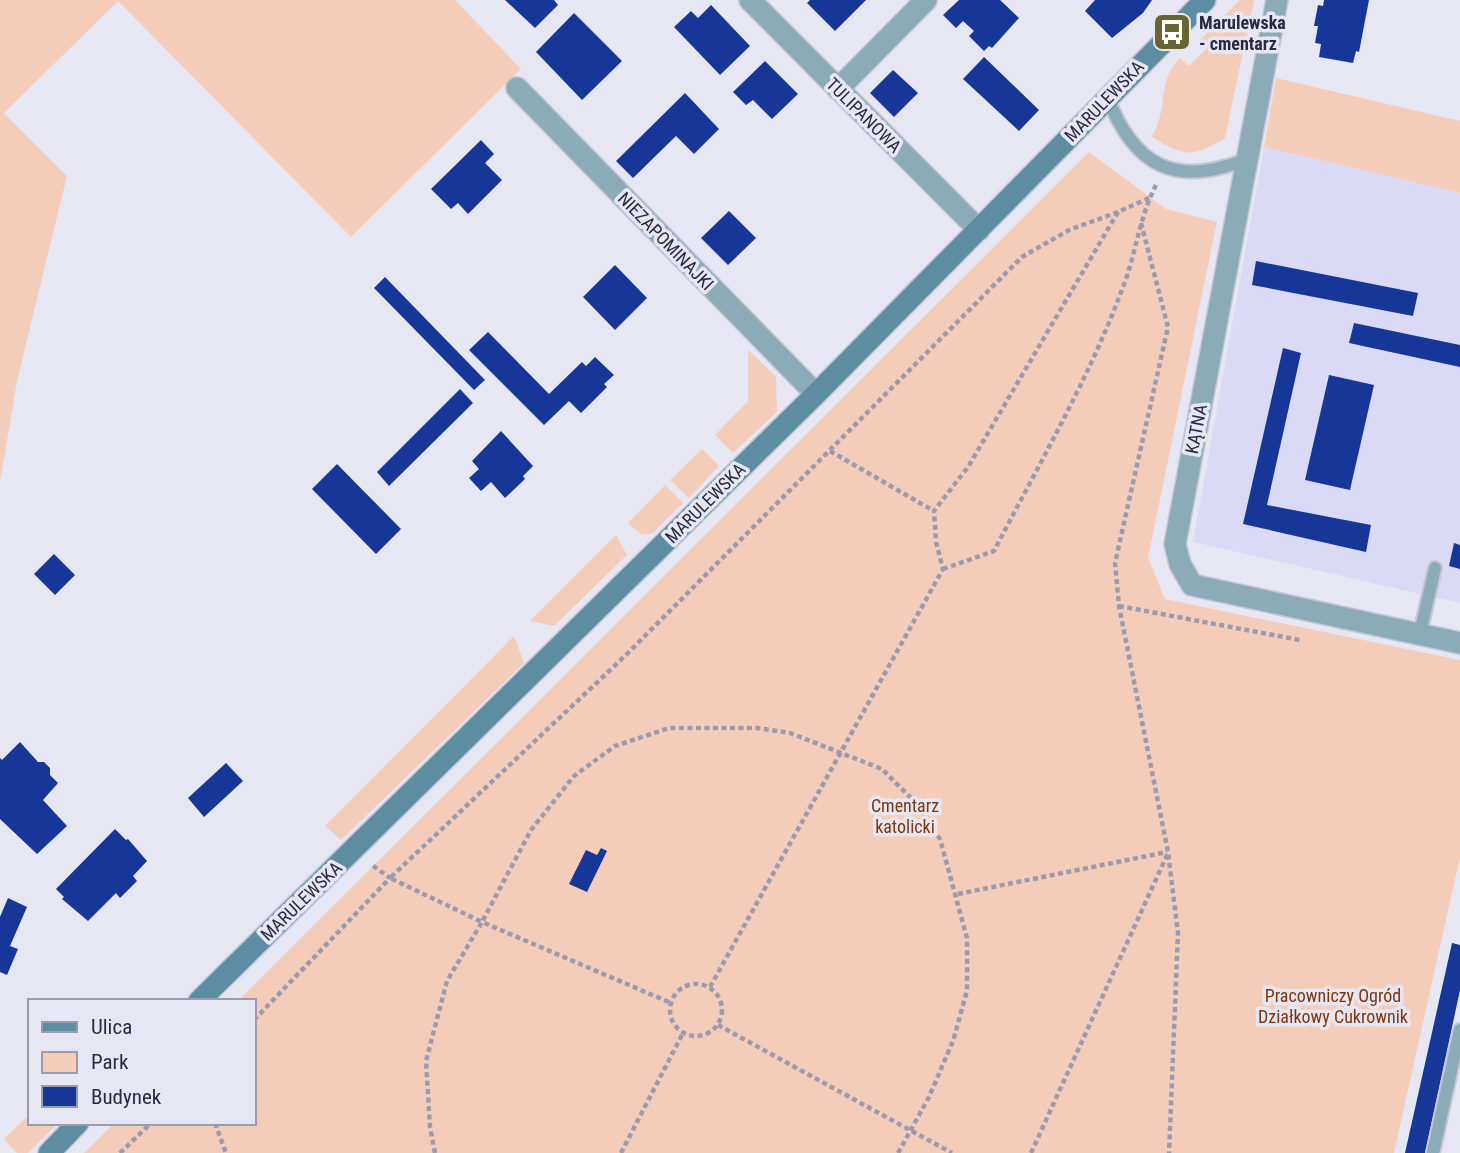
<svg xmlns="http://www.w3.org/2000/svg" width="1460" height="1153" font-family="'Roboto Condensed',sans-serif">
	<rect width="100%" height="100%" fill="#e7e7f4"/>
	<!-- built -->
	<polygon fill="#dadaf7" points="1264,147 1460,193 1460,603 1193,542"/>
	<!-- green -->
	<g fill="#f4ccba">
		<polygon points="0,0 455,0 521,69 351,237 118,1 4,113 67,176 17,381 0,482"/>
		<path d="M 1240,0 L 1254,0 L 1225,138 C 1192,158 1183,157 1151,136 C 1169,114 1155,83 1180,58 L 1189,66 L 1207,48 L 1200,40 Z"/>
		<polygon points="1276,78 1460,121 1460,193 1264,147"/>
		<polygon points="1089,152 1166,209 1217,222 1148,558 1165,599 1460,660 1460,857 1394,1153 84,1153 114,1123 254,1123 254,1001 238,1001"/>
		<polygon points="748,350 776,377 777,412 733,453 715,435 748,401"/>
		<polygon points="702,449 719,466 689,498 670,480"/>
		<polygon points="665,485 683,503 653,533 642,535 628,523"/>
		<polygon points="616,535 627,555 554,626 530,621"/>
		<polygon points="514,636 524,663 341,840 325,826"/>
		<polygon points="30,1114 30,1123 58,1123 28,1153 17,1153 4,1139"/>
	</g>
	<!-- building -->
	<g fill="#163798">
		<polygon points="505,0 554,0 558,5 535,28"/>
		<polygon points="810,0 866,0 835,31 807,3"/>
		<polygon points="959,0 1000,0 1019,18 992,48 989,46 984,51 969,36 974,31 963,21 956,28 943,15"/>
		<polygon points="1095,0 1152,0 1143,13 1112,38 1085,11"/>
		<polygon points="1324,0 1369,0 1359,52 1356,51 1353,63 1319,57 1321,44 1315,43 1318,26 1314,26 1318,5 1323,6"/>
		<polygon points="711,5 750,46 720,75 674,27 691,11 698,18"/>
		<polygon points="574,13 622,61 582,100 536,52"/>
		<polygon points="984,57 1039,110 1019,131 963,79"/>
		<polygon points="765,61 798,94 772,119 753,100 746,105 733,92"/>
		<polygon points="893,70 918,93 894,117 870,93"/>
		<polygon points="685,93 719,129 694,154 676,136 633,178 616,161"/>
		<polygon points="481,140 494,154 485,163 502,180 468,214 458,203 451,209 431,189"/>
		<polygon points="729,211 756,238 728,265 701,238"/>
		<polygon points="1256,261 1418,293 1413,316 1252,285"/>
		<polygon points="615,265 647,298 615,330 583,297"/>
		<polygon points="385,277 485,380 474,390 374,288"/>
		<polygon points="1354,323 1460,345 1460,367 1349,343"/>
		<polygon points="488,332 549,394 582,362 586,366 595,357 614,375 604,384 607,387 581,413 569,401 544,425 469,350"/>
		<polygon points="1283,348 1301,353 1267,505 1371,525 1366,552 1243,524"/>
		<polygon points="1329,375 1374,385 1350,490 1305,480"/>
		<polygon points="460,389 473,403 389,486 377,472"/>
		<polygon points="501,431 533,466 523,476 525,479 505,498 491,482 481,491 469,478 479,469 472,461"/>
		<polygon points="337,464 401,529 376,554 312,489"/>
		<polygon points="1454,543 1460,545 1460,569 1449,566"/>
		<polygon points="54,554 75,575 55,595 34,574"/>
		<polygon points="20,742 38,762 44,762 50,768 50,775 58,783 43,800 67,826 37,854 0,819 0,758 2,760"/>
		<polygon points="226,763 243,781 204,817 188,798"/>
		<polygon points="115,829 126,840 128,839 147,861 133,876 137,881 120,898 116,893 88,921 62,899 64,897 56,889"/>
		<polygon points="601,848 607,851 587,892 569,884 586,850 597,855"/>
		<polygon points="8,898 27,907 10,946 18,949 7,975 0,972 0,917"/>
		<polygon points="1452,943 1460,945 1460,990 1425,1153 1405,1153"/>
	</g>
	<g fill="none" stroke-linecap="round" stroke-linejoin="round">
		<defs>
			<g id="lane">
				<path d="M 1107,96 C 1134,167 1176,188 1247,159"/>
				<polyline points="1420,633 1435,568"/>
				<polyline points="1433,1153 1460,1030"/>
			</g>
			<g id="street">
				<polyline points="750,0 979,230"/>
				<polyline points="1277,0 1175,544 1180,564 1192,585 1460,643"/>
				<polyline points="517,88 816,394"/>
				<polyline points="838,89 926,0"/>
			</g>
			<g id="secondary">
				<polyline points="199,1001 816,394 1205,0"/>
				<polyline points="49,1153 78,1123"/>
			</g>
		</defs>
		<!-- lane casing -->
		<use href="#lane" stroke="#c5c5d4" stroke-width="16"/>
		<!-- street casing -->
		<use href="#street" stroke="#c5c5d4" stroke-width="24"/>
		<!-- secondary casing -->
		<use href="#secondary" stroke="#c5c5d4" stroke-width="24"/>
		<!-- path -->
		<g stroke="#9c9bad" stroke-width="4.5" stroke-dasharray="5 3.5" stroke-linecap="butt">
			<polyline points="1141,223 1168,327 1115,563 1119,606 1168,852 1178,933 1169,1153"/>
			<polyline points="830,451 934,511"/>
			<path d="M 943,569 L 994,551 C 1039,464 1089,379 1123,287 C 1136,254 1139,218 1156,185"/>
			<polyline points="1119,606 1300,640"/>
			<polyline points="958,894 1167,852"/>
			<circle cx="696" cy="1010" r="26"/>
			<polyline points="710,987 943,569 936,542 934,511 968,467 1118,212 1149,198"/>
			<polyline points="254,1020 390,878 372,865"/>
			<polyline points="718,1025 952,1153"/>
			<polyline points="215,1123 226,1153"/>
			<polyline points="120,1153 151,1123"/>
			<polyline points="435,1153 430,1127 426,1061 447,981 482,922 671,1003"/>
			<polyline points="621,1153 683,1033"/>
			<polyline points="898,1153 929,1097 953,1041 967,991 967,938 940,839 913,800 882,769 790,733 757,728 669,728 615,746 574,776 531,830 482,922 390,878 625,656 1022,257 1069,230 1118,212"/>
			<polyline points="1031,1153 1168,853"/>
		</g>
		<!-- lane -->
		<use href="#lane" stroke="#8babb8" stroke-width="12"/>
		<!-- street -->
		<use href="#street" stroke="#8babb8" stroke-width="21"/>
		<!-- secondary -->
		<use href="#secondary" stroke="#5c8da0" stroke-width="21"/>
	</g>
	<!-- icons -->
	<defs>
		<symbol id="bus-square" viewBox="-11 -11 22 22"><rect x="-9" y="-9" width="18" height="18" rx="4" fill="#696532" stroke="#e7e7f4"/><path d="M-5-6H5V4H4V6H2V4H-2V6H-4V4H-5ZM-3.5-4V0h7V-4ZM-3.5 1.2v1.5H-2V1.2ZM2 1.2v1.5H3.5V1.2Z" fill="#fff"/></symbol>
	</defs>
	<g fill-rule="evenodd">
		<use href="#bus-square" x="1150" y="10" width="44" height="44"/>
	</g>
	<g text-anchor="middle" dominant-baseline="central" stroke-width="7" stroke-linejoin="round" paint-order="stroke">
		<!-- poi labels -->
		<g font-size="18" font-weight="bold" fill="#2a2942" stroke="#e7e7f4" text-anchor="start">
			<text x="1199" y="22">Marulewska<tspan x="1199" dy="21">- cmentarz</tspan></text>
		</g>
		<!-- street labels -->
		<g font-size="18" fill="#2a2942" stroke="#e7e7f4">
			<text transform="translate(1104 101) rotate(-46)">MARULEWSKA</text>
			<text transform="translate(864 115) rotate(45)">TULIPANOWA</text>
			<text transform="translate(666 241) rotate(46)">NIEZAPOMINAJKI</text>
			<text transform="translate(1196 429) rotate(-79)">KĄTNA</text>
			<text transform="translate(705 503) rotate(-45)">MARULEWSKA</text>
			<text transform="translate(301 901) rotate(-44)">MARULEWSKA</text>
		</g>
		<!-- park labels -->
		<g font-size="18" fill="#803509" stroke="#e7e7f4">
			<text x="905" y="805">Cmentarz<tspan x="905" dy="21">katolicki</tspan></text>
			<text x="1333" y="995">Pracowniczy Ogród<tspan x="1333" dy="21">Działkowy Cukrownik</tspan></text>
		</g>
	</g>
	<!-- legend -->
	<rect x="28" y="999" width="228" height="126" fill="#e7e7f4" stroke="#9b9bad" stroke-width="2"/>
	<rect x="42" y="1022" width="35" height="10" fill="#5c8da0" stroke="#9b9bad" stroke-width="2"/>
	<text x="91" y="1034" font-size="21" fill="#2a2942">Ulica</text>
	<rect x="42" y="1052" width="35" height="21" fill="#f4ccba" stroke="#9b9bad" stroke-width="2"/>
	<text x="91" y="1069" font-size="21" fill="#2a2942">Park</text>
	<rect x="42" y="1086" width="35" height="21" fill="#163798" stroke="#9b9bad" stroke-width="2"/>
	<text x="91" y="1104" font-size="21" fill="#2a2942">Budynek</text>
</svg>
